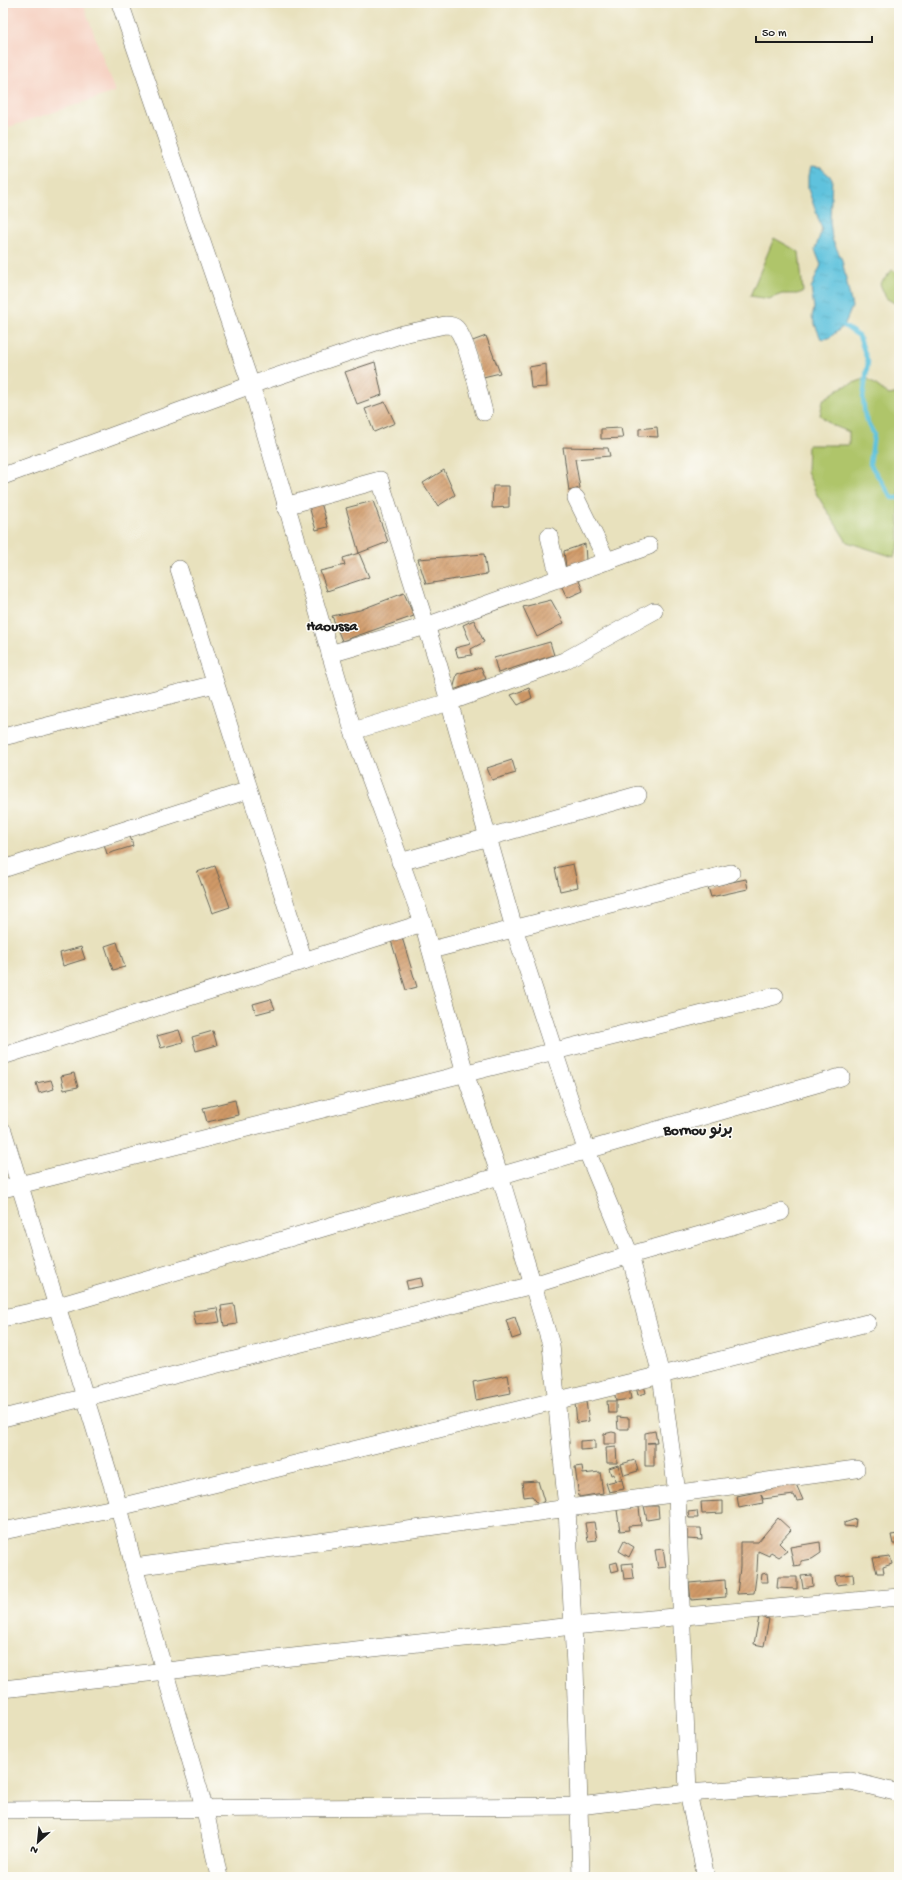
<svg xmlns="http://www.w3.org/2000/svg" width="902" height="1880" font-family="'Gochi Hand','Playpen Sans Arabic',sans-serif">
	<defs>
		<pattern id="water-ripples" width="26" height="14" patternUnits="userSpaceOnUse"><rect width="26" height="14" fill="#5fc2dd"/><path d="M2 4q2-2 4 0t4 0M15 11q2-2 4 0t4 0" fill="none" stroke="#52a6bd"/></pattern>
		<pattern id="building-hatch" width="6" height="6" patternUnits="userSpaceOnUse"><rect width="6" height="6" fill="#d09a67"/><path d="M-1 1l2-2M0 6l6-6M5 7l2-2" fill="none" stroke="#a87d54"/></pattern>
	</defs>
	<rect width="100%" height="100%" fill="#fdfcf7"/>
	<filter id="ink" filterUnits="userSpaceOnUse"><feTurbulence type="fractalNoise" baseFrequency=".025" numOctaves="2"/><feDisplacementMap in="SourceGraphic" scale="8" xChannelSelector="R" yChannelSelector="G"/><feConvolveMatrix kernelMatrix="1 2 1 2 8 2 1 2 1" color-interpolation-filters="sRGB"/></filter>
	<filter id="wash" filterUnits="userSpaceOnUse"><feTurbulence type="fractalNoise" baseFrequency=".012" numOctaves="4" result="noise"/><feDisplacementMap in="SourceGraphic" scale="16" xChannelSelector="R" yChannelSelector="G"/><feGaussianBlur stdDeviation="0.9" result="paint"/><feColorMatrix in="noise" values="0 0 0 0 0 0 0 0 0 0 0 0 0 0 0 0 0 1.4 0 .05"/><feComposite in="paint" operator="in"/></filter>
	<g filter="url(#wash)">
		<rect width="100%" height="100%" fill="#e8e1bd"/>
		<!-- built -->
		<polygon fill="#f6d2c3" points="3,3 83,3 115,92 3,129"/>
		<!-- green -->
		<g fill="#afc56a" stroke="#667043">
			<polygon points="774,238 799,252 803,292 797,294 782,294 769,299 750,296"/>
			<polygon points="892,270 899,273 899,306 886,298 880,284"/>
			<polygon points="867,378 889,395 899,393 899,545 894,557 847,542 817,495 807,472 808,445 849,445 849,432 832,425 820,415 823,400 840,388"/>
		</g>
		<!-- water -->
		<polygon fill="url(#water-ripples)" stroke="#3e6f7c" points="810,167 821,168 832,178 830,221 832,239 842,260 852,307 844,326 829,338 821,339 812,317 814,308 811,288 821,265 815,250 822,229 808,189 808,176"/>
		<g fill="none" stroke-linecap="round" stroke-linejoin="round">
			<!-- stream -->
			<polyline stroke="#5fc2dd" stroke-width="4.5" points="844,326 859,336 868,362 863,398 865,417 874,434 870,464 892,498 899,498"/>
		</g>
		<g id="blocks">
			<!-- building -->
			<g fill="url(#building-hatch)">
				<polygon points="486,336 500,373 483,377 470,342"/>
				<polygon points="375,362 382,395 357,404 345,372"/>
				<polygon points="546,364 547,387 531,388 529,367"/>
				<polygon points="385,402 395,423 374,432 365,409"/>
				<polygon points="657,427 658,437 639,436 639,429"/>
				<polygon points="621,428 623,438 601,439 601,429"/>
				<polygon points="563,447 608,448 610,456 575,459 580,488 569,491"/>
				<polygon points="444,470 455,495 438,506 423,483"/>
				<polygon points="493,486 509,486 509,507 492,508"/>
				<polygon points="320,499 328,527 316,530 308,503"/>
				<polygon points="373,501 388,542 359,553 369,577 327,591 320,571 345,565 343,558 359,553 346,508"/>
				<polygon points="585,544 586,561 566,568 564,551"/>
				<polygon points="484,554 487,574 426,584 418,559"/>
				<polygon points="578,578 583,591 567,598 561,585"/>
				<polygon points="404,593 414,616 342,641 332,616 360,610"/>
				<polygon points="551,600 564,623 537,637 523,607"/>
				<polygon points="474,620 484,642 471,649 472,655 458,657 455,648 471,644 463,625"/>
				<polygon points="550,642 554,655 498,673 494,658"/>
				<polygon points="481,667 486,679 453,690 457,674"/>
				<polygon points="529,688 532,698 518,705 511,695"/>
				<polygon points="512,760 516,773 492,780 487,768"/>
				<polygon points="130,836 133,846 107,854 104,844"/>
				<polygon points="573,864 578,887 560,891 555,868"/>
				<polygon points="215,866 230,907 212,913 197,872"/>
				<polygon points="746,879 748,889 711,897 708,887"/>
				<polygon points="401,934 417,987 406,990 390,937"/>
				<polygon points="117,942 125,967 113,970 105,946"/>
				<polygon points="81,947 85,959 63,966 60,953"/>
				<polygon points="271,999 275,1009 256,1014 253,1004"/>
				<polygon points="179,1030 183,1042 161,1048 157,1036"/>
				<polygon points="213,1031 217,1045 196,1051 192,1037"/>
				<polygon points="74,1073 78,1087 64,1090 61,1076"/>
				<polygon points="51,1080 54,1089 39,1093 36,1083"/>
				<polygon points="235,1100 238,1115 207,1122 203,1108"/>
				<polygon points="421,1278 423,1286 408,1289 406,1281"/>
				<polygon points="234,1304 237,1324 224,1326 221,1306"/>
				<polygon points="217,1308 220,1322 196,1325 193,1311"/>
				<polygon points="515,1317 521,1336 512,1339 506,1320"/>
				<polygon points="508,1375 511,1393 476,1400 473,1382"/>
				<polygon points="644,1385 646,1393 638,1395 636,1387"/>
				<polygon points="629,1388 631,1399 616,1401 614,1390"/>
				<polygon points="607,1401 616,1401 616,1413 608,1413"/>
				<polygon points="586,1402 589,1421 577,1423 575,1403"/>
				<polygon points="617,1417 629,1418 629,1429 618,1429"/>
				<polygon points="655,1431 657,1442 647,1443 654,1443 654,1466 645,1466 645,1433"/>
				<polygon points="612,1432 616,1433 616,1444 604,1444 604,1434"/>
				<polygon points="595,1440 595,1449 580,1450 580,1441"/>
				<polygon points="616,1447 617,1463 607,1463 606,1448"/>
				<polygon points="635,1460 638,1471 624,1475 621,1464"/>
				<polygon points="618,1465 622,1479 615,1481 622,1480 624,1489 609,1492 606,1483 615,1481 614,1474 611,1475 609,1468"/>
				<polygon points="582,1466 583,1474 600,1472 603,1493 579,1497 575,1467"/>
				<polygon points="538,1481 544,1501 539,1505 532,1496 524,1497 522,1482"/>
				<polygon points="796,1484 803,1500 797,1501 794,1495 763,1499 761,1494 763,1503 739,1508 737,1496"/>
				<polygon points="723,1501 723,1513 702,1514 701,1502"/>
				<polygon points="644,1506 658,1506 659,1518 647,1520"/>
				<polygon points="639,1507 641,1525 628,1526 629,1530 620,1531 617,1510"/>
				<polygon points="697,1511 698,1518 689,1518 688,1512"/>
				<polygon points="778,1518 791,1530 779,1543 787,1551 779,1557 771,1552 769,1556 758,1551 757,1570 754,1593 737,1594 740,1567 740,1542 758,1542"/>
				<polygon points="856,1519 855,1527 844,1526 844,1523"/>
				<polygon points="594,1522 597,1540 588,1541 585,1523"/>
				<polygon points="687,1528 701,1528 702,1540 687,1539"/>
				<polygon points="899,1534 899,1544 893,1544 891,1535"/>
				<polygon points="624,1541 634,1547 629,1557 619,1551"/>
				<polygon points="820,1542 821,1553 812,1559 801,1561 801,1565 794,1566 790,1547"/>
				<polygon points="663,1549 666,1567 658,1568 655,1550"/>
				<polygon points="890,1556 892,1564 883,1567 884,1573 877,1573 873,1558"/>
				<polygon points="617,1562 619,1570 612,1572 610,1564"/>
				<polygon points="632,1563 634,1578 624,1579 622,1564"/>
				<polygon points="767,1573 768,1582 761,1582 762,1574"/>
				<polygon points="853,1574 854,1583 836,1585 835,1576"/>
				<polygon points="812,1575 813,1586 803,1588 801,1576"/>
				<polygon points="778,1577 797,1577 797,1589 777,1588"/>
				<polygon points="725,1580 726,1597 691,1600 689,1583"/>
				<polygon points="759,1617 769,1619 764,1646 754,1644"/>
			</g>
		</g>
	</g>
	<g filter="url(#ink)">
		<use href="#blocks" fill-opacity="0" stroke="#636154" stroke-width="1"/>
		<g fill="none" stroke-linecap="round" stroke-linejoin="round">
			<defs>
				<g id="minor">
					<polyline points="120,3 251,385 353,731 423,923 465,1073 500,1176 551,1345 567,1509 575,1666 581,1877"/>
					<path d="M 3,476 L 251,385 L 403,334 L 445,325 C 449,325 453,325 456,328 C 468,341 479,394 484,412"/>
					<polyline points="576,498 607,561"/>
					<polyline points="285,506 380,480 438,663 514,928 586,1149 630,1255 661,1375 677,1493 688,1793 706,1877"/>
					<polyline points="549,536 559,579"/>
					<polyline points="179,569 304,961"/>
					<polyline points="330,654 426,626 649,546"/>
					<polyline points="353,731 449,702 564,661 654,611"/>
					<polyline points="3,737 215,684"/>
					<polyline points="400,862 638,795"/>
					<polyline points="3,869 249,790"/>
					<polyline points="431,950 731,873"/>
					<polyline points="3,1056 423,923"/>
					<polyline points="3,1131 119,1507 134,1567 205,1810 219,1877"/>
					<polyline points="3,1189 775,996"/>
					<path d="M 3,1318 L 58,1306 C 319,1230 579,1151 841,1077"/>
					<polyline points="3,1418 533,1285 630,1255 781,1212"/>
					<polyline points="3,1531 119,1507 661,1375 867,1323"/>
					<polyline points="134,1567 856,1469"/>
					<polyline points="3,1689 573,1626 899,1597"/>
					<polyline points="3,1810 579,1806 688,1793 851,1781 899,1793"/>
				</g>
			</defs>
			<!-- minor casing -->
			<use href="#minor" stroke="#636154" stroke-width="18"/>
			<!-- minor -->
			<use href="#minor" stroke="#fff" stroke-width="17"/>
		</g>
	</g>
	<g text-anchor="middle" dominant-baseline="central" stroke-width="3" stroke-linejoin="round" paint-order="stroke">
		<!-- quarter labels -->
		<g font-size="15" font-weight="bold" fill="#1c1c1c" stroke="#fdfcf7">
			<text x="332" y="627">Haoussa</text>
			<text x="698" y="1131">Bornou برنو</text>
		</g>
	</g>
	<!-- margin -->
	<rect width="902" height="1880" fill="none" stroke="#fdfcf7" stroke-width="16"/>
	<!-- north arrow -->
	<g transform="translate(38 1842) rotate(207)" stroke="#fdfcf7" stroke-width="3" paint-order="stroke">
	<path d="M0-3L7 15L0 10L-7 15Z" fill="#1c1c1c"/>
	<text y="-6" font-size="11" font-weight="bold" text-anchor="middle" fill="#1c1c1c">N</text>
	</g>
	<!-- scale -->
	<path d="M756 36v6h116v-6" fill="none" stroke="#1c1c1c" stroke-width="2"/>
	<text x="762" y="36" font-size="12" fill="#1c1c1c" stroke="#fdfcf7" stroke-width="3" paint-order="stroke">50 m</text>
</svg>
